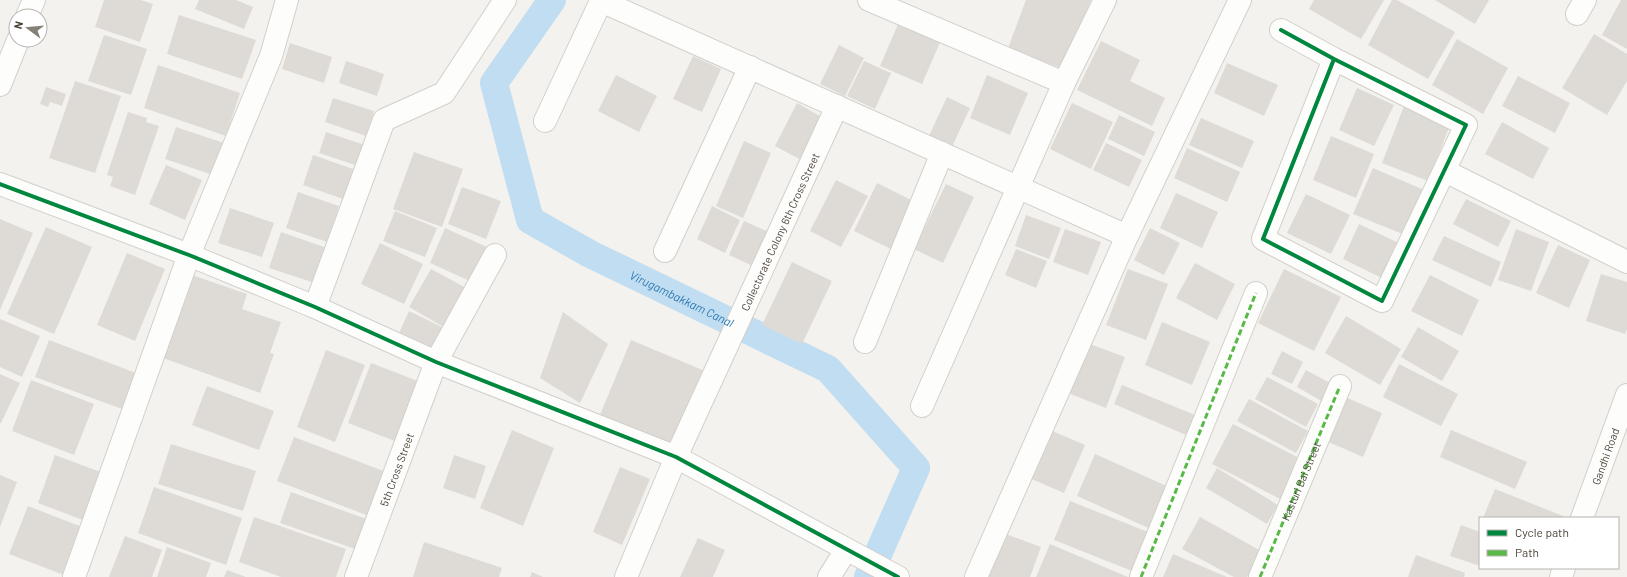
<svg xmlns="http://www.w3.org/2000/svg" width="1627" height="577" font-family="Barlow,sans-serif">
	<rect width="100%" height="100%" fill="#f4f2ee"/>
	<g fill="none" stroke-linecap="round" stroke-linejoin="round">
		<!-- canal -->
		<path stroke="#c0ddf1" stroke-width="28" id="s1" d="M 552,0 L 494,83 L 530,220 L 590,254 L 828,369 L 916,468 L 868,577"/>
	</g>
	<!-- building -->
	<g fill="#dedbd6">
		<polygon points="104,0 141,0 153,4 140,42 95,27"/>
		<polygon points="199,0 236,0 253,7 244,29 195,9"/>
		<polygon points="1026,0 1091,0 1064,69 1008,48"/>
		<polygon points="1314,0 1384,0 1361,39 1309,9"/>
		<polygon points="1392,0 1397,0 1455,32 1428,79 1368,45"/>
		<polygon points="1435,0 1489,0 1475,24"/>
		<polygon points="1621,0 1627,0 1627,49 1602,35"/>
		<polygon points="179,15 256,40 242,79 167,54"/>
		<polygon points="899,22 941,40 922,84 880,66"/>
		<polygon points="1594,34 1627,54 1627,81 1607,115 1562,88"/>
		<polygon points="104,35 147,49 131,95 88,81"/>
		<polygon points="1457,39 1508,68 1483,114 1432,85"/>
		<polygon points="1101,41 1140,60 1130,81 1165,98 1152,126 1077,90"/>
		<polygon points="290,43 332,57 324,83 282,69"/>
		<polygon points="839,45 864,58 845,96 820,84"/>
		<polygon points="693,56 721,69 702,112 673,99"/>
		<polygon points="346,61 384,74 377,96 339,83"/>
		<polygon points="864,61 891,73 875,109 847,96"/>
		<polygon points="1227,63 1278,85 1264,116 1214,93"/>
		<polygon points="158,65 240,93 226,136 144,108"/>
		<polygon points="616,75 657,96 639,132 598,111"/>
		<polygon points="987,75 1028,93 1010,135 970,118"/>
		<polygon points="1518,76 1570,103 1555,133 1502,106"/>
		<polygon points="75,81 121,96 95,173 49,158"/>
		<polygon points="46,87 66,94 62,106 50,102 48,107 40,104"/>
		<polygon points="1357,88 1394,105 1374,146 1339,130"/>
		<polygon points="947,97 970,108 951,149 928,138"/>
		<polygon points="333,98 374,111 366,136 325,122"/>
		<polygon points="797,103 825,119 803,161 775,146"/>
		<polygon points="1072,103 1113,122 1091,169 1050,149"/>
		<polygon points="1404,106 1450,125 1428,181 1382,163"/>
		<polygon points="128,112 147,118 146,122 159,126 135,195 110,186 113,177 107,175"/>
		<polygon points="1119,115 1155,132 1144,156 1108,139"/>
		<polygon points="1201,118 1254,141 1242,168 1189,145"/>
		<polygon points="1502,122 1549,148 1533,179 1485,154"/>
		<polygon points="176,127 227,144 216,176 165,159"/>
		<polygon points="326,132 368,146 361,167 319,153"/>
		<polygon points="1331,136 1374,154 1356,198 1313,180"/>
		<polygon points="744,141 771,153 743,218 716,206"/>
		<polygon points="1106,143 1142,160 1129,187 1093,170"/>
		<polygon points="1187,148 1240,172 1227,202 1174,178"/>
		<polygon points="414,152 463,169 442,227 393,209"/>
		<polygon points="313,155 356,170 346,200 303,185"/>
		<polygon points="166,165 202,180 185,220 149,204"/>
		<polygon points="1373,168 1424,190 1405,235 1353,214"/>
		<polygon points="836,180 868,196 841,247 810,231"/>
		<polygon points="877,183 915,202 891,249 854,231"/>
		<polygon points="946,184 974,197 943,263 914,249"/>
		<polygon points="462,187 501,201 486,239 448,224"/>
		<polygon points="298,192 339,206 327,242 286,228"/>
		<polygon points="1176,193 1218,212 1202,248 1160,228"/>
		<polygon points="1306,194 1350,215 1331,254 1287,233"/>
		<polygon points="1466,199 1511,221 1498,247 1453,224"/>
		<polygon points="712,206 740,220 725,253 697,239"/>
		<polygon points="230,208 274,223 262,257 218,243"/>
		<polygon points="395,211 437,228 425,257 383,241"/>
		<polygon points="1026,215 1061,228 1049,259 1015,246"/>
		<polygon points="0,219 33,233 0,310"/>
		<polygon points="744,221 771,233 755,267 729,255"/>
		<polygon points="1359,224 1405,246 1388,281 1343,259"/>
		<polygon points="46,227 92,247 54,334 7,314"/>
		<polygon points="445,228 487,247 472,282 430,263"/>
		<polygon points="1150,228 1180,243 1164,275 1134,260"/>
		<polygon points="1065,229 1101,242 1088,275 1053,262"/>
		<polygon points="1516,229 1549,242 1531,291 1498,280"/>
		<polygon points="281,232 327,248 315,283 269,268"/>
		<polygon points="1444,236 1501,262 1491,287 1432,260"/>
		<polygon points="380,243 423,264 404,304 361,284"/>
		<polygon points="1558,245 1590,260 1569,308 1536,293"/>
		<polygon points="1016,249 1047,261 1036,288 1005,275"/>
		<polygon points="127,253 165,269 135,341 97,325"/>
		<polygon points="792,262 832,281 802,344 762,325"/>
		<polygon points="1195,263 1235,284 1217,320 1176,298"/>
		<polygon points="431,269 470,290 449,330 409,307"/>
		<polygon points="1128,269 1168,284 1146,340 1106,325"/>
		<polygon points="1284,269 1341,297 1314,351 1258,323"/>
		<polygon points="1601,274 1627,282 1627,329 1625,334 1586,321"/>
		<polygon points="192,275 247,294 242,309 281,322 270,353 274,354 260,393 163,358"/>
		<polygon points="1430,275 1479,300 1462,336 1411,311"/>
		<polygon points="409,311 446,329 436,351 399,333"/>
		<polygon points="563,312 608,344 580,403 540,378"/>
		<polygon points="1346,316 1401,349 1380,385 1325,353"/>
		<polygon points="0,319 40,336 22,377 0,367"/>
		<polygon points="1162,322 1210,342 1192,385 1145,365"/>
		<polygon points="1418,327 1459,351 1442,381 1401,357"/>
		<polygon points="49,340 136,373 122,409 35,377"/>
		<polygon points="631,340 705,371 675,445 600,415"/>
		<polygon points="1087,343 1125,357 1106,408 1068,393"/>
		<polygon points="326,350 365,365 335,442 297,427"/>
		<polygon points="1282,351 1303,362 1292,384 1271,374"/>
		<polygon points="371,363 423,383 400,443 348,423"/>
		<polygon points="1399,364 1458,394 1441,426 1383,397"/>
		<polygon points="1306,370 1332,384 1323,402 1297,387"/>
		<polygon points="0,374 20,383 1,423 0,423"/>
		<polygon points="1267,377 1318,404 1306,427 1255,399"/>
		<polygon points="31,380 94,404 74,455 12,431"/>
		<polygon points="1122,385 1195,415 1186,435 1114,404"/>
		<polygon points="207,386 274,411 259,450 192,425"/>
		<polygon points="1343,396 1382,413 1363,457 1324,440"/>
		<polygon points="1249,399 1308,431 1296,453 1237,421"/>
		<polygon points="1233,424 1303,460 1282,500 1212,464"/>
		<polygon points="512,430 554,448 523,526 480,508"/>
		<polygon points="1050,430 1085,445 1064,493 1029,478"/>
		<polygon points="1451,430 1527,462 1515,489 1440,457"/>
		<polygon points="294,437 394,475 377,519 277,481"/>
		<polygon points="171,444 256,471 243,511 158,484"/>
		<polygon points="1095,454 1169,487 1151,529 1077,496"/>
		<polygon points="55,455 106,474 88,522 38,503"/>
		<polygon points="454,455 486,466 475,499 443,488"/>
		<polygon points="620,467 650,479 622,545 593,532"/>
		<polygon points="1217,468 1278,505 1267,524 1206,488"/>
		<polygon points="0,475 17,482 0,527"/>
		<polygon points="154,487 242,518 226,565 138,533"/>
		<polygon points="1495,489 1568,518 1483,518"/>
		<polygon points="291,492 372,521 361,551 280,523"/>
		<polygon points="1070,501 1148,532 1132,571 1054,540"/>
		<polygon points="28,506 82,527 64,575 9,554"/>
		<polygon points="254,517 346,549 336,577 281,577 239,562"/>
		<polygon points="1200,517 1261,551 1247,577 1234,577 1182,549"/>
		<polygon points="1461,525 1480,532 1480,566 1450,556"/>
		<polygon points="1003,533 1041,547 1030,577 986,577"/>
		<polygon points="125,536 162,550 152,577 109,577"/>
		<polygon points="698,538 725,550 713,577 680,577"/>
		<polygon points="424,542 502,568 499,577 413,577"/>
		<polygon points="1050,544 1128,577 1036,577"/>
		<polygon points="167,547 211,563 206,577 157,577"/>
		<polygon points="1173,554 1227,577 1163,577"/>
		<polygon points="1416,555 1465,573 1464,577 1408,577"/>
		<polygon points="227,570 246,577 224,577"/>
		<polygon points="532,572 543,577 530,577"/>
	</g>
	<g fill="none" stroke-linecap="round" stroke-linejoin="round">
		<defs>
			<g id="minor">
				<polyline points="869,0 1064,83"/>
				<polyline points="1577,14 1585,0"/>
				<polyline points="27,16 34,0"/>
				<polyline points="1281,30 1334,59 1466,125 1382,301 1263,239 1334,59"/>
				<polyline points="0,85 18,40"/>
				<polyline points="545,121 601,1 1127,236"/>
				<polyline points="1445,171 1627,262"/>
				<polyline points="0,184 189,255 315,307 436,362 676,457 898,577"/>
				<polyline points="665,251 750,67"/>
				<polyline points="315,307 384,120 444,93 505,0"/>
				<polyline points="865,342 942,153"/>
				<polyline points="922,406 1064,83 1105,0"/>
				<path id="s2" d="M 1582,518 L 1627,395"/>
				<polyline points="74,577 189,255 271,56 287,0"/>
				<path id="s3" d="M 356,577 L 436,362 L 495,255"/>
				<path id="s4" d="M 626,577 L 676,457 L 837,106"/>
				<polyline points="829,577 846,550"/>
				<polyline points="976,577 1127,236 1240,0"/>
				<polyline points="1141,577 1256,293"/>
				<path id="s5" d="M 1260,577 L 1340,386"/>
				<polyline points="1561,577 1564,568"/>
			</g>
		</defs>
		<!-- minor casing -->
		<use href="#minor" stroke="#d2d0cb" stroke-width="24"/>
		<!-- minor -->
		<use href="#minor" stroke="#fdfdfc" stroke-width="22"/>
		<!-- quiet -->
		<g stroke="#58b947" stroke-width="3" stroke-dasharray="6 3" stroke-linecap="butt">
			<polyline points="1141,577 1256,293"/>
			<polyline points="1260,577 1340,386"/>
		</g>
		<defs>
			<g id="cycleway">
				<polyline points="1281,30 1334,59 1466,125 1382,301 1263,239 1334,59"/>
				<polyline points="0,184 189,255 315,307 436,362 676,457 898,577"/>
			</g>
		</defs>
		<!-- cycleway casing -->
		<use href="#cycleway" stroke="#fff" stroke-width="6"/>
		<!-- cycleway -->
		<use href="#cycleway" stroke="#00873e" stroke-width="4"/>
	</g>
	<g text-anchor="middle" dominant-baseline="central" stroke-width="3" stroke-linejoin="round" paint-order="stroke">
		<!-- street labels -->
		<g font-size="11" fill="#4b4439" stroke="#fff">
			<text stroke="none"><textPath href="#s4" startOffset="378">Collectorate Colony 6th Cross Street</textPath></text>
			<text stroke="none"><textPath href="#s2" startOffset="66">Gandhi Road</textPath></text>
			<text stroke="none"><textPath href="#s3" startOffset="115">5th Cross Street</textPath></text>
			<text stroke="none"><textPath href="#s5" startOffset="104">Kasturi Bai Street</textPath></text>
		</g>
		<!-- water labels -->
		<g font-size="12" font-style="italic" fill="#2e7ab2" stroke="#fff">
			<text stroke="none"><textPath href="#s1" startOffset="414">Virugambakkam Canal</textPath></text>
		</g>
	</g>
	<!-- legend -->
	<rect x="1479" y="517" width="140" height="52" fill="#ffffff" stroke="#b7b4b0"/>
	<rect x="1487" y="530" width="20" height="6" fill="#00873e" stroke="#b7b4b0"/>
	<text x="1515" y="537" font-size="12" fill="#4b4439">Cycle path</text>
	<rect x="1487" y="550" width="20" height="6" fill="#58b947" stroke="#b7b4b0"/>
	<text x="1515" y="557" font-size="12" fill="#4b4439">Path</text>
	<!-- north arrow -->
	<g transform="translate(28 28) rotate(286)"><circle r="19" fill="#ffffff" stroke="#b7b4b0"/>
	<path d="M0-3L7 15L0 10L-7 15Z" fill="#868178"/>
	<text y="-6" font-size="11" font-weight="bold" text-anchor="middle" fill="#4b4439">N</text>
	</g>
</svg>
